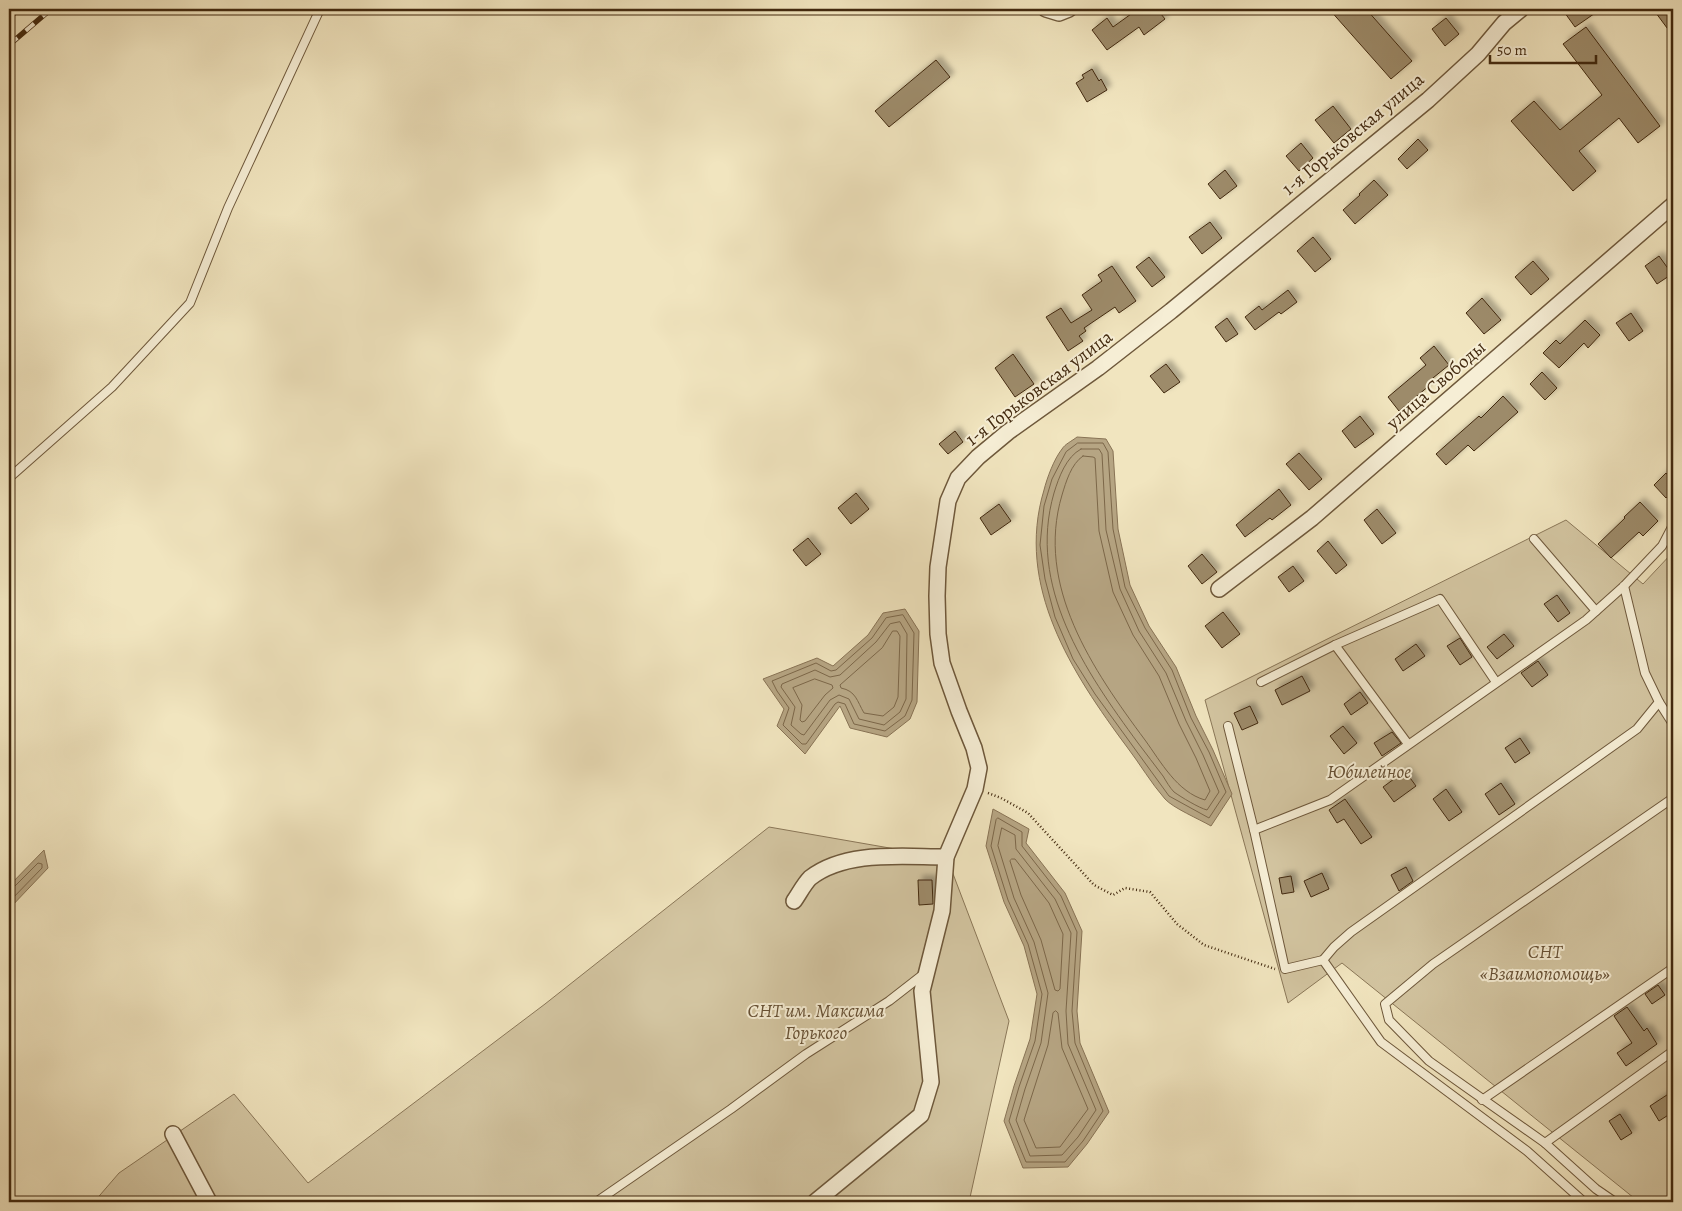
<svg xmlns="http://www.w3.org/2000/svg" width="1682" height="1211" font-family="Alegreya,serif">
	<defs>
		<filter id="shadow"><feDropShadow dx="4.5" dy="-4.5" stdDeviation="2.5" flood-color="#0004"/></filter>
	</defs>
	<rect width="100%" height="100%" fill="#f1e5bf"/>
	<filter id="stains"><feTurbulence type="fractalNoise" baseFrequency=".004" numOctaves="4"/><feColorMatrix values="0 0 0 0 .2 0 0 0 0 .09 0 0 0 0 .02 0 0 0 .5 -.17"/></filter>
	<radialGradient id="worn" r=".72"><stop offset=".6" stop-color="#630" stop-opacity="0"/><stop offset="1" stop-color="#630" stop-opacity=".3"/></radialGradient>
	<!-- green -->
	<g fill="#d3c5a1" stroke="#8a7758">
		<polygon points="1566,520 1643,584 1673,552 1673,1195 1663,1202 1639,1202 1342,963 1288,1003 1205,700"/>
		<polygon points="769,827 947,858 1009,1021 969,1202 94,1202 119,1173 234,1094 308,1183 545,1004"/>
	</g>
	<!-- water -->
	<g fill="#b6a583" stroke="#887355">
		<path d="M 1077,437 L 1106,439 L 1113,451 L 1118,529 L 1130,585 L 1149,626 L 1176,667 L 1196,716 L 1213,750 L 1232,794 L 1211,826 C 1199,819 1173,808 1165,799 C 1151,783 1140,764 1127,747 C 1072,673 1015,586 1044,490 C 1047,478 1054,459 1062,449 C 1065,444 1072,441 1077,437 Z"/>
		<polygon points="905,609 919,631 917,702 910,719 887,737 850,728 840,706 805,754 777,726 784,709 763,679 817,658 833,666 868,635 883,613"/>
		<polygon points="993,809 1029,829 1026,843 1065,893 1082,931 1077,1011 1080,1043 1109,1112 1087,1144 1068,1167 1023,1168 1004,1121 1014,1086 1030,1039 1037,994 1024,946 1004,902 986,846"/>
		<polygon points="44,850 48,868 9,909 9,886"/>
	</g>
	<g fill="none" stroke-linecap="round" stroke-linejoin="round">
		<!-- shore -->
		<g stroke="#7c6749" stroke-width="1">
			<polygon points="1078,443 1103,443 1108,452 1113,529 1125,587 1145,628 1172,670 1191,718 1209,752 1226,792 1209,818 1169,796 1095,694 1073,659 1055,617 1045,579 1040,545 1044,506 1052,479 1066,452"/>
			<path d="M 1081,449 L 1099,449 L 1102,454 L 1106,530 L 1120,589 L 1139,631 L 1166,673 L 1186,721 L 1203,755 L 1219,792 L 1207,810 C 1199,808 1181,797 1174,792 C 1170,788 1166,781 1163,776 C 1155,765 1146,754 1138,743 C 1085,671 1027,586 1054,493 C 1059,477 1066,457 1081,449 Z"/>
			<path d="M 1083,456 L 1093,457 L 1095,458 L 1099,531 L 1113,592 L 1133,635 L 1159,676 L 1179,724 L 1196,758 L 1210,791 L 1205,800 C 1177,792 1161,762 1145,740 C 1093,670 1035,586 1062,495 C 1066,482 1071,464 1083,456 Z"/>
			<polygon points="903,615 914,633 912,700 905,716 885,731 854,724 845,704 838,702 835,704 806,744 802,744 783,725 789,708 777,691 772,681 816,663 831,671 836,670 872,638 886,618"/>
			<polygon points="900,622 907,634 906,699 900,712 884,725 859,719 849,699 839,695 830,700 804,735 801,734 791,725 795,707 781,687 782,684 815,670 830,677 840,675 876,642 890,624"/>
			<path d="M 893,631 L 897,631 L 900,636 L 898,697 L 894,707 L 883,716 L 864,713 C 857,701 856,691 841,688 L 840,685 L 882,648 Z"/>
			<polygon points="815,679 832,685 833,688 825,695 805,721 802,722 800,720 802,705 793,688"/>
			<polygon points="998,818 1022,832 1022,846 1061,896 1077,932 1072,1011 1075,1043 1103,1111 1083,1141 1065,1162 1026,1162 1009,1121 1019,1087 1035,1041 1042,994 1028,944 1008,900 991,846 996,820"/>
			<polygon points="1002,828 1015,835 1016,849 1055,899 1071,933 1066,1011 1068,1044 1096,1110 1078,1137 1062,1155 1030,1156 1016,1120 1025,1089 1041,1043 1048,993 1034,942 1014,898 998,846"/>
			<polygon points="1012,859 1015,859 1049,903 1063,934 1060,989 1058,991 1055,990 1041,940 1021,895 1010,861"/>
			<polyline points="9,889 14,887 38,863 42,864 42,868 9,902"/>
			<polygon points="1056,1011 1058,1013 1062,1048 1088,1109 1060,1147 1036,1148 1024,1120 1048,1045 1053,1013"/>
		</g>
	</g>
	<!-- building -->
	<g fill="#9d8b6b" stroke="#42290f" filter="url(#shadow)">
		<polygon points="1138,9 1157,9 1165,19 1144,35 1139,27 1107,50 1092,30 1107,18 1113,27"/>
		<polygon points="1329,9 1366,9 1412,61 1391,79"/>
		<polygon points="1562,9 1601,9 1575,27"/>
		<polygon points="1653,9 1673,9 1673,36"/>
		<polygon points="1446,18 1459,34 1445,46 1432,29"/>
		<polygon points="1586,27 1660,126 1638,143 1619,118 1579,151 1596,171 1573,191 1511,121 1534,101 1560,130 1602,95 1563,44"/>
		<polygon points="936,60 950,77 889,127 875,111"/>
		<polygon points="1092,69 1099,81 1101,79 1107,90 1087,102 1076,83 1084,78 1082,75"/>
		<polygon points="1333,106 1351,129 1334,143 1315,120"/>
		<polygon points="1418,139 1428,150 1407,169 1398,159"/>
		<polygon points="1301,143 1313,158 1299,171 1286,156"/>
		<polygon points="1225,170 1237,186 1220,199 1208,184"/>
		<polygon points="1374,180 1388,195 1355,224 1343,210 1360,195 1359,194"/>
		<polygon points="1210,222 1222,238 1202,254 1189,237"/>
		<polygon points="1313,237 1331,259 1315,272 1297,251"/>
		<polygon points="1659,256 1672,274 1657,284 1645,266"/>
		<polygon points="1149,257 1165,277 1152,287 1136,267"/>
		<polygon points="1533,261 1549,279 1531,295 1515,277"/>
		<polygon points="1112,266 1136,301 1119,313 1115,307 1084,328 1086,331 1079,336 1083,341 1068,351 1046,317 1061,308 1071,323 1092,310 1082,295 1102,281 1098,275"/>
		<polygon points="1288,290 1297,302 1281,314 1279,312 1255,330 1245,317 1259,306 1262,310"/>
		<polygon points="1482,298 1501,320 1484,334 1466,313"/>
		<polygon points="1631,313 1643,331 1629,341 1616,323"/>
		<polygon points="1227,318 1238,334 1226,342 1215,327"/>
		<polygon points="1585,320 1600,335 1588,348 1584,343 1559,368 1543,353 1556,340 1560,344"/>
		<polygon points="1434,346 1449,365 1428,382 1430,385 1399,411 1388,397 1426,365 1420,358"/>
		<polygon points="1013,354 1034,384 1015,397 995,368"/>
		<polygon points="1166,364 1180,382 1164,393 1150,376"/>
		<polygon points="1542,372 1557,388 1545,400 1530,384"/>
		<polygon points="1503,396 1518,412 1474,451 1468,445 1446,465 1436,454 1479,416 1481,418"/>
		<polygon points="1360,416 1374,434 1355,448 1342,431"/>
		<polygon points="955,431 963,442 948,454 939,444"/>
		<polygon points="1299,453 1322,479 1309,490 1286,464"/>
		<polygon points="1666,473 1673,481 1673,491 1666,498 1654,485"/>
		<polygon points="1279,489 1291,505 1272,520 1270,518 1245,537 1236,525"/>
		<polygon points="856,493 869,509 851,524 838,508"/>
		<polygon points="1640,502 1658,521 1643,536 1639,532 1611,558 1598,544 1625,518 1624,517"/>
		<polygon points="999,504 1011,521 991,535 980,518"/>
		<polygon points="1377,509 1396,533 1382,544 1364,520"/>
		<polygon points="808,538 821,554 806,566 793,550"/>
		<polygon points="1328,541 1347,565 1336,574 1317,551"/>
		<polygon points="1202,554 1217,572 1202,584 1188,566"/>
		<polygon points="1293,566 1304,581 1289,592 1278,577"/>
		<polygon points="1557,595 1570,613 1558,622 1544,604"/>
		<polygon points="1223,612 1240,634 1222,648 1205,626"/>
		<polygon points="1504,634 1514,646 1497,659 1487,647"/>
		<polygon points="1460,638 1472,657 1460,665 1447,646"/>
		<polygon points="1416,644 1425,656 1403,671 1395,659"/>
		<polygon points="1538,661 1548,675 1532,687 1521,673"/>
		<polygon points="1302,676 1310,691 1282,705 1275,690"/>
		<polygon points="1360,692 1368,703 1351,715 1344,704"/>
		<polygon points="1250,706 1258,723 1242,730 1234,713"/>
		<polygon points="1343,726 1357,743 1344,754 1330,736"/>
		<polygon points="1392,732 1401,743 1382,756 1374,743"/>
		<polygon points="1520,738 1530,753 1515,763 1505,748"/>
		<polygon points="1405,771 1416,786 1394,802 1383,787"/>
		<polygon points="1501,783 1515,804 1499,815 1485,794"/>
		<polygon points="1446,789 1462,812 1449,821 1433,799"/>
		<polygon points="1345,799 1372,837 1361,844 1344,819 1337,823 1329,810"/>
		<polygon points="1406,867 1413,881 1399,891 1391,875"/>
		<polygon points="1322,873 1329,889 1311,897 1304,881"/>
		<polygon points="1291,876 1294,892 1282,894 1279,878"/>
		<polygon points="918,880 932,880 933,904 919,905"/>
		<polygon points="1658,985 1665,995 1652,1004 1645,994"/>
		<polygon points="1627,1007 1644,1031 1647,1028 1657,1044 1626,1066 1617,1053 1632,1043 1614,1016"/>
		<polygon points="1673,1091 1673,1112 1659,1121 1650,1106"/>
		<polygon points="1620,1114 1632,1133 1621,1140 1609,1121"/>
	</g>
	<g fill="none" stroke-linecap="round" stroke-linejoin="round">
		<defs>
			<g id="lane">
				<polyline points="9,478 112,387 190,303 228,208 320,9"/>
				<polyline points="1534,539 1596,611"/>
				<polyline points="1335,645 1408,744"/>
				<polyline points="1261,682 1335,645 1440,599 1496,682"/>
				<polyline points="1659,702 1673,724"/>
				<polyline points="1228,726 1254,830 1285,969 1323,960"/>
				<polyline points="1254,830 1330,800 1586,620 1624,586 1662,546 1673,525"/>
				<polyline points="1482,1100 1673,968"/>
				<polyline points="1545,1143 1673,1051"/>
				<polyline points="596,1202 731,1109 806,1054 889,1001 925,973"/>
				<polyline points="1584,1202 1527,1151 1381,1042 1323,960 1334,947 1351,932 1637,729 1659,702 1645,673 1624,586"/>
				<polyline points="1615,1202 1596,1189 1545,1143 1429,1061 1389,1020 1385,1004 1433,964 1673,798"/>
			</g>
			<g id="street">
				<polyline points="1046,9 1059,13 1069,9"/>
				<polyline points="1219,589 1312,518 1673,205"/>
				<path d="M 794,901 C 799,894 804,884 810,878 C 846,850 902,857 946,857"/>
				<polyline points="173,1134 209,1202"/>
				<polyline points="815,1202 921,1115 931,1082 922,991 942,911 946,857 975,789 979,768 974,748 959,711 942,663 938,634 937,596 938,567 948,501 958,478 978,457 1008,432 1098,368 1171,311 1428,100 1478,54 1504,23 1521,9"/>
			</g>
		</defs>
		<!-- lane casing -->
		<use href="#lane" stroke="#6e583b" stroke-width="10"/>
		<!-- street casing -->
		<use href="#street" stroke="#6e583b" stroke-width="18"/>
		<!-- path -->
		<polyline stroke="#42290f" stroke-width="2.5" stroke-dasharray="1 2.5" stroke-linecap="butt" points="988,793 1001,798 1028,813 1094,885 1113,895 1125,888 1150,892 1177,924 1204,945 1275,969"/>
		<!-- lane -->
		<use href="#lane" stroke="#f6eed5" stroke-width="8"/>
		<!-- street -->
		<use href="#street" stroke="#f6eed5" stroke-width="15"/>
		<defs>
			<g id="rail">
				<polyline points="9,17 19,9"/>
				<polyline points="9,45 51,9"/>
			</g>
		</defs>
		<!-- rail casing -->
		<use href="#rail" stroke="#42290f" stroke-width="5.5"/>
		<!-- rail -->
		<use href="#rail" stroke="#f6eed5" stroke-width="4" stroke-dasharray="11" stroke-linecap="butt"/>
	</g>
	<g text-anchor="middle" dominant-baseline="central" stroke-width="4" stroke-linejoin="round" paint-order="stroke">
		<!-- street labels -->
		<g font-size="19" fill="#42290f" stroke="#f6eed5">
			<text transform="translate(1353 134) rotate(-40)">1-я Горьковская улица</text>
			<text transform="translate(1436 385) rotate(-41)">улица Свободы</text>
			<text transform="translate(1039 388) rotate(-37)">1-я Горьковская улица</text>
		</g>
		<!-- park labels -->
		<g font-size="19" font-style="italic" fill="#665034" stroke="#f6eed5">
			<text x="1369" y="772">Юбилейное</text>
			<text x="1545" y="952">СНТ<tspan x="1545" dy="22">«Взаимопомощь»</tspan></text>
			<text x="816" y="1011">СНТ им. Максима<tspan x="816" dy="22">Горького</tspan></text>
		</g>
	</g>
	<!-- margin -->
	<rect width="1682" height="1211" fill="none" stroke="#f1e5bf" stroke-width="30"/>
	<rect x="10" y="10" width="1662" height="1191" fill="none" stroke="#42290f" stroke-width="2.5"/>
	<rect x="15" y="15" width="1652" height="1181" fill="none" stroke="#42290f"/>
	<!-- scale -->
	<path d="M1490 55v8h106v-8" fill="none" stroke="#42290f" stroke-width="2.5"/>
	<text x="1497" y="55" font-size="15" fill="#42290f" stroke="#f6eed5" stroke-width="4" paint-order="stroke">50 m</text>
	<rect width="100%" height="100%" filter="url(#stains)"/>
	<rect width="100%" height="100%" fill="url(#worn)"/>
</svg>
